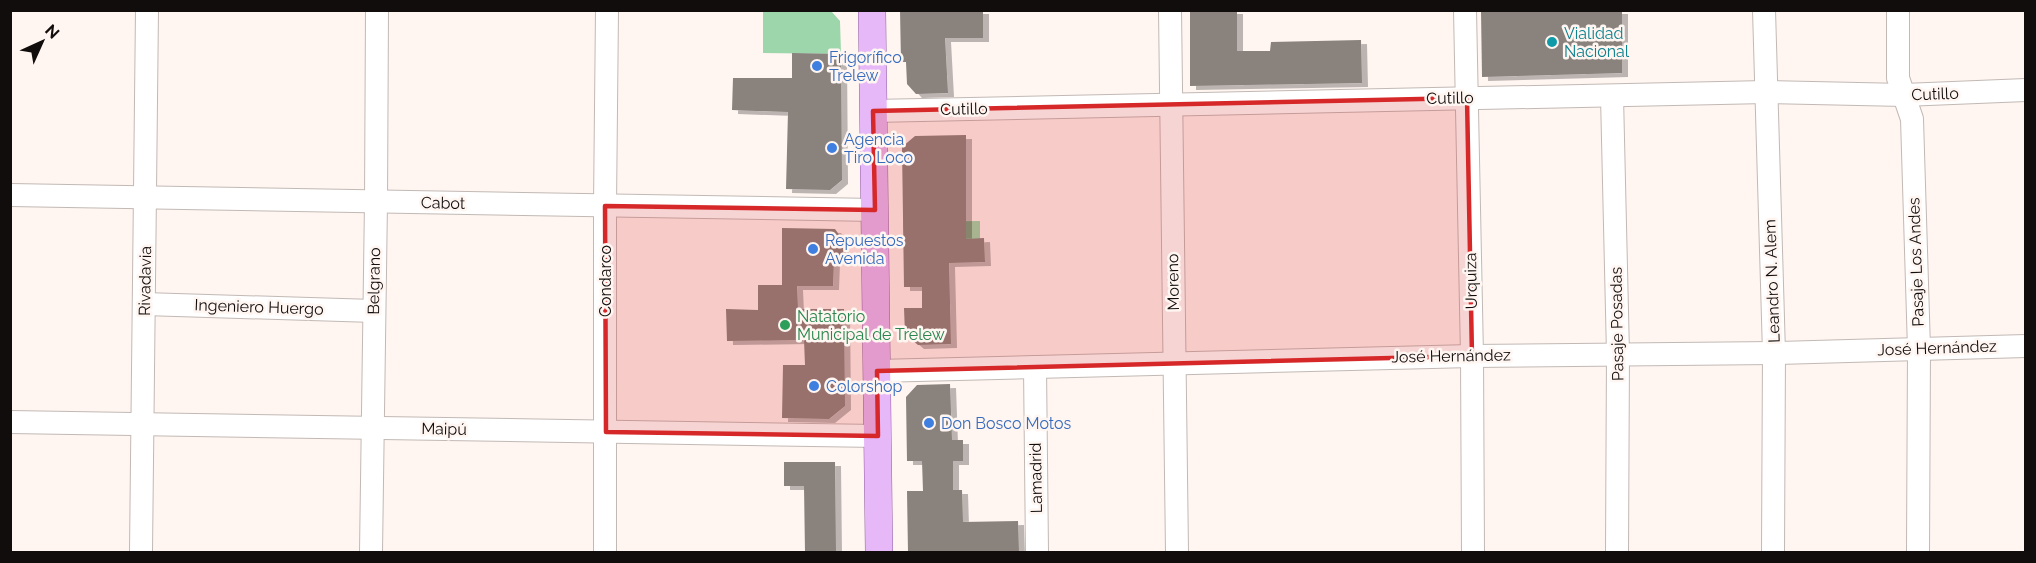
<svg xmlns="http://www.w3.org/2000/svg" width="2036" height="563" font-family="Raleway,sans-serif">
	<defs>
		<filter id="shadow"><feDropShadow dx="6" dy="4" stdDeviation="0" flood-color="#0004"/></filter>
	</defs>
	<rect width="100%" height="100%" fill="#fff5f1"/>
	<!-- green -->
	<g fill="#9dd6ab">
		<polygon points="763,11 831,11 840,21 841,54 763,53"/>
		<polygon points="980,221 980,239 904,239 903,222"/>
	</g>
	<!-- building -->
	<g fill="#89827d" filter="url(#shadow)">
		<polygon points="900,10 983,10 983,38 945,38 948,93 916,94 907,84 906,62 901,62"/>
		<polygon points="1190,10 1237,10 1237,51 1270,51 1271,42 1361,40 1362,83 1190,86"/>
		<polygon points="1481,10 1622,10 1622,73 1482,77"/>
		<polygon points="792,53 841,54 842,180 830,190 786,189 788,112 732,110 733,78 792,78"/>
		<polygon points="966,135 966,239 984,238 985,262 949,263 951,344 918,345 905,334 904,308 922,308 922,287 904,287 902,147 915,136"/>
		<polygon points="782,228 835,229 843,240 843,259 834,259 833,286 797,286 798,309 844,309 845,406 829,419 782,418 783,365 805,365 804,340 727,341 726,309 758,310 758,285 782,285"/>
		<polygon points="950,384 952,440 963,440 963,461 953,461 953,490 962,490 963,522 1018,521 1019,552 908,552 907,491 923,491 922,461 907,461 906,397 917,385"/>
		<polygon points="784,462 835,462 836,552 805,552 804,486 784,486"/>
	</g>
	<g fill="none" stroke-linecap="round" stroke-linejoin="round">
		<defs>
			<g id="minor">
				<polyline points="1170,10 1177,552"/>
				<polyline points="1465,10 1472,356 1473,552"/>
				<polyline points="1764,10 1774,353 1773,552"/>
				<polyline points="1898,10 1898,78 1912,119 1919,349 1918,552"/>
				<polyline points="1612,96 1618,354 1617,552"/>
				<polyline points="873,111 1766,92 1904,95 2026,90"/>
				<polyline points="10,195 875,210"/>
				<polyline points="144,304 374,311"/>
				<polyline points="1035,367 1037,552"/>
				<polyline points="877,371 1472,356 1774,353 2026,346"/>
				<polyline points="10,422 878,436"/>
				<polyline points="141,552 147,10"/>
				<polyline points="371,552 376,202 377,10"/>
				<polyline points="605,552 605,206 607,10"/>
			</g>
			<polyline id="major" points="872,10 879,552"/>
		</defs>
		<!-- minor casing -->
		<use href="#minor" stroke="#c2b9b5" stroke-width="24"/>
		<!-- major casing -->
		<use href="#major" stroke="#915ea2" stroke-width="28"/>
		<!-- minor -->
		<use href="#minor" stroke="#fff" stroke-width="22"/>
		<!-- major -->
		<use href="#major" stroke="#e7b8f8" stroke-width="27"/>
	</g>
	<!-- marked area -->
	<path fill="#d62828" fill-opacity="0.2" stroke="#d62828" stroke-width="4.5" stroke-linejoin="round" d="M 1467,98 L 1472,356 L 877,371 L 878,436 L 606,432 L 605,206 L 875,210 L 873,111 Z"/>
	<!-- markers -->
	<circle fill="#0f9aa8" stroke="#fff5f1" stroke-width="2" cx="1552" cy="42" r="6"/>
	<g fill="#3f7fe0" stroke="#fff5f1" stroke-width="2">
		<circle cx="817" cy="66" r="6"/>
		<circle cx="832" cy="148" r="6"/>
		<circle cx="813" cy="249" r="6"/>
		<circle cx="814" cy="386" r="6"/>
		<circle cx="929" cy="423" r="6"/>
	</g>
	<circle fill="#2e9e5b" stroke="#fff5f1" stroke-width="2" cx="785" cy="325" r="6"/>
	<g text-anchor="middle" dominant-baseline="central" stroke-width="5" stroke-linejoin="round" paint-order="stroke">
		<!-- culture labels -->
		<g font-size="16" fill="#0d838f" stroke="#fff5f1" text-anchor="start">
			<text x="1564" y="33">Vialidad<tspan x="1564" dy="18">Nacional</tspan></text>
		</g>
		<!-- shop labels -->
		<g font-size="16" fill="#366cbe" stroke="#fff5f1" text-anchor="start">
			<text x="829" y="57">Frigorífico<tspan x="829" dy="18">Trelew</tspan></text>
			<text x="844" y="139">Agencia<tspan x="844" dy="18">Tiro Loco</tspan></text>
			<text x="825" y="240">Repuestos<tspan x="825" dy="18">Avenida</tspan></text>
			<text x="826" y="386">Colorshop</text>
			<text x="941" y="423">Don Bosco Motos</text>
		</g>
		<!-- street labels -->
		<g font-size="16" fill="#100d0c" stroke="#fff5f1">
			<text transform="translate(1935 94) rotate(-2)">Cutillo</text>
			<text transform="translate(1450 98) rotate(-1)">Cutillo</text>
			<text transform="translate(964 109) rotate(-1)">Cutillo</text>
			<text transform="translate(443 203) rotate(1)">Cabot</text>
			<text transform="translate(1916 262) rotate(-92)">Pasaje Los Andes</text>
			<text transform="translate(145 281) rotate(-89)">Rivadavia</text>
			<text transform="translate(374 281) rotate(-89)">Belgrano</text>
			<text transform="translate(605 281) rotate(-90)">Condarco</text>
			<text transform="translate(1471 281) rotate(-91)">Urquiza</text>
			<text transform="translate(1772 281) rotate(-92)">Leandro N. Alem</text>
			<text transform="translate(1173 282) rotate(-91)">Moreno</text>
			<text transform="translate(259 307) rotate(2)">Ingeniero Huergo</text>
			<text transform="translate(1617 324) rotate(-91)">Pasaje Posadas</text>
			<text transform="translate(1937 348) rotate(-2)">José Hernández</text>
			<text transform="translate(1451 356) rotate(-1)">José Hernández</text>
			<text transform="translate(444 429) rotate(1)">Maipú</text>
			<text transform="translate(1036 478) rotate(-91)">Lamadrid</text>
		</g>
		<!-- leisure labels -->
		<g font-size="16" fill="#27864d" stroke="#fff5f1" text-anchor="start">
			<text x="797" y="316">Natatorio<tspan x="797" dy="18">Municipal de Trelew</tspan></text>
		</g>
	</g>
	<!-- border -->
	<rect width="2036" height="563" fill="none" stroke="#100d0c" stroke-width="24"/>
	<!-- north arrow -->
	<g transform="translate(42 42) rotate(45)" stroke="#fff5f1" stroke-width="4.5" paint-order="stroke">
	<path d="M0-4.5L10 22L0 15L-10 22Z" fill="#100d0c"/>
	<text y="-9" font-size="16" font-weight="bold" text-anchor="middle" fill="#100d0c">N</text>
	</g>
</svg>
